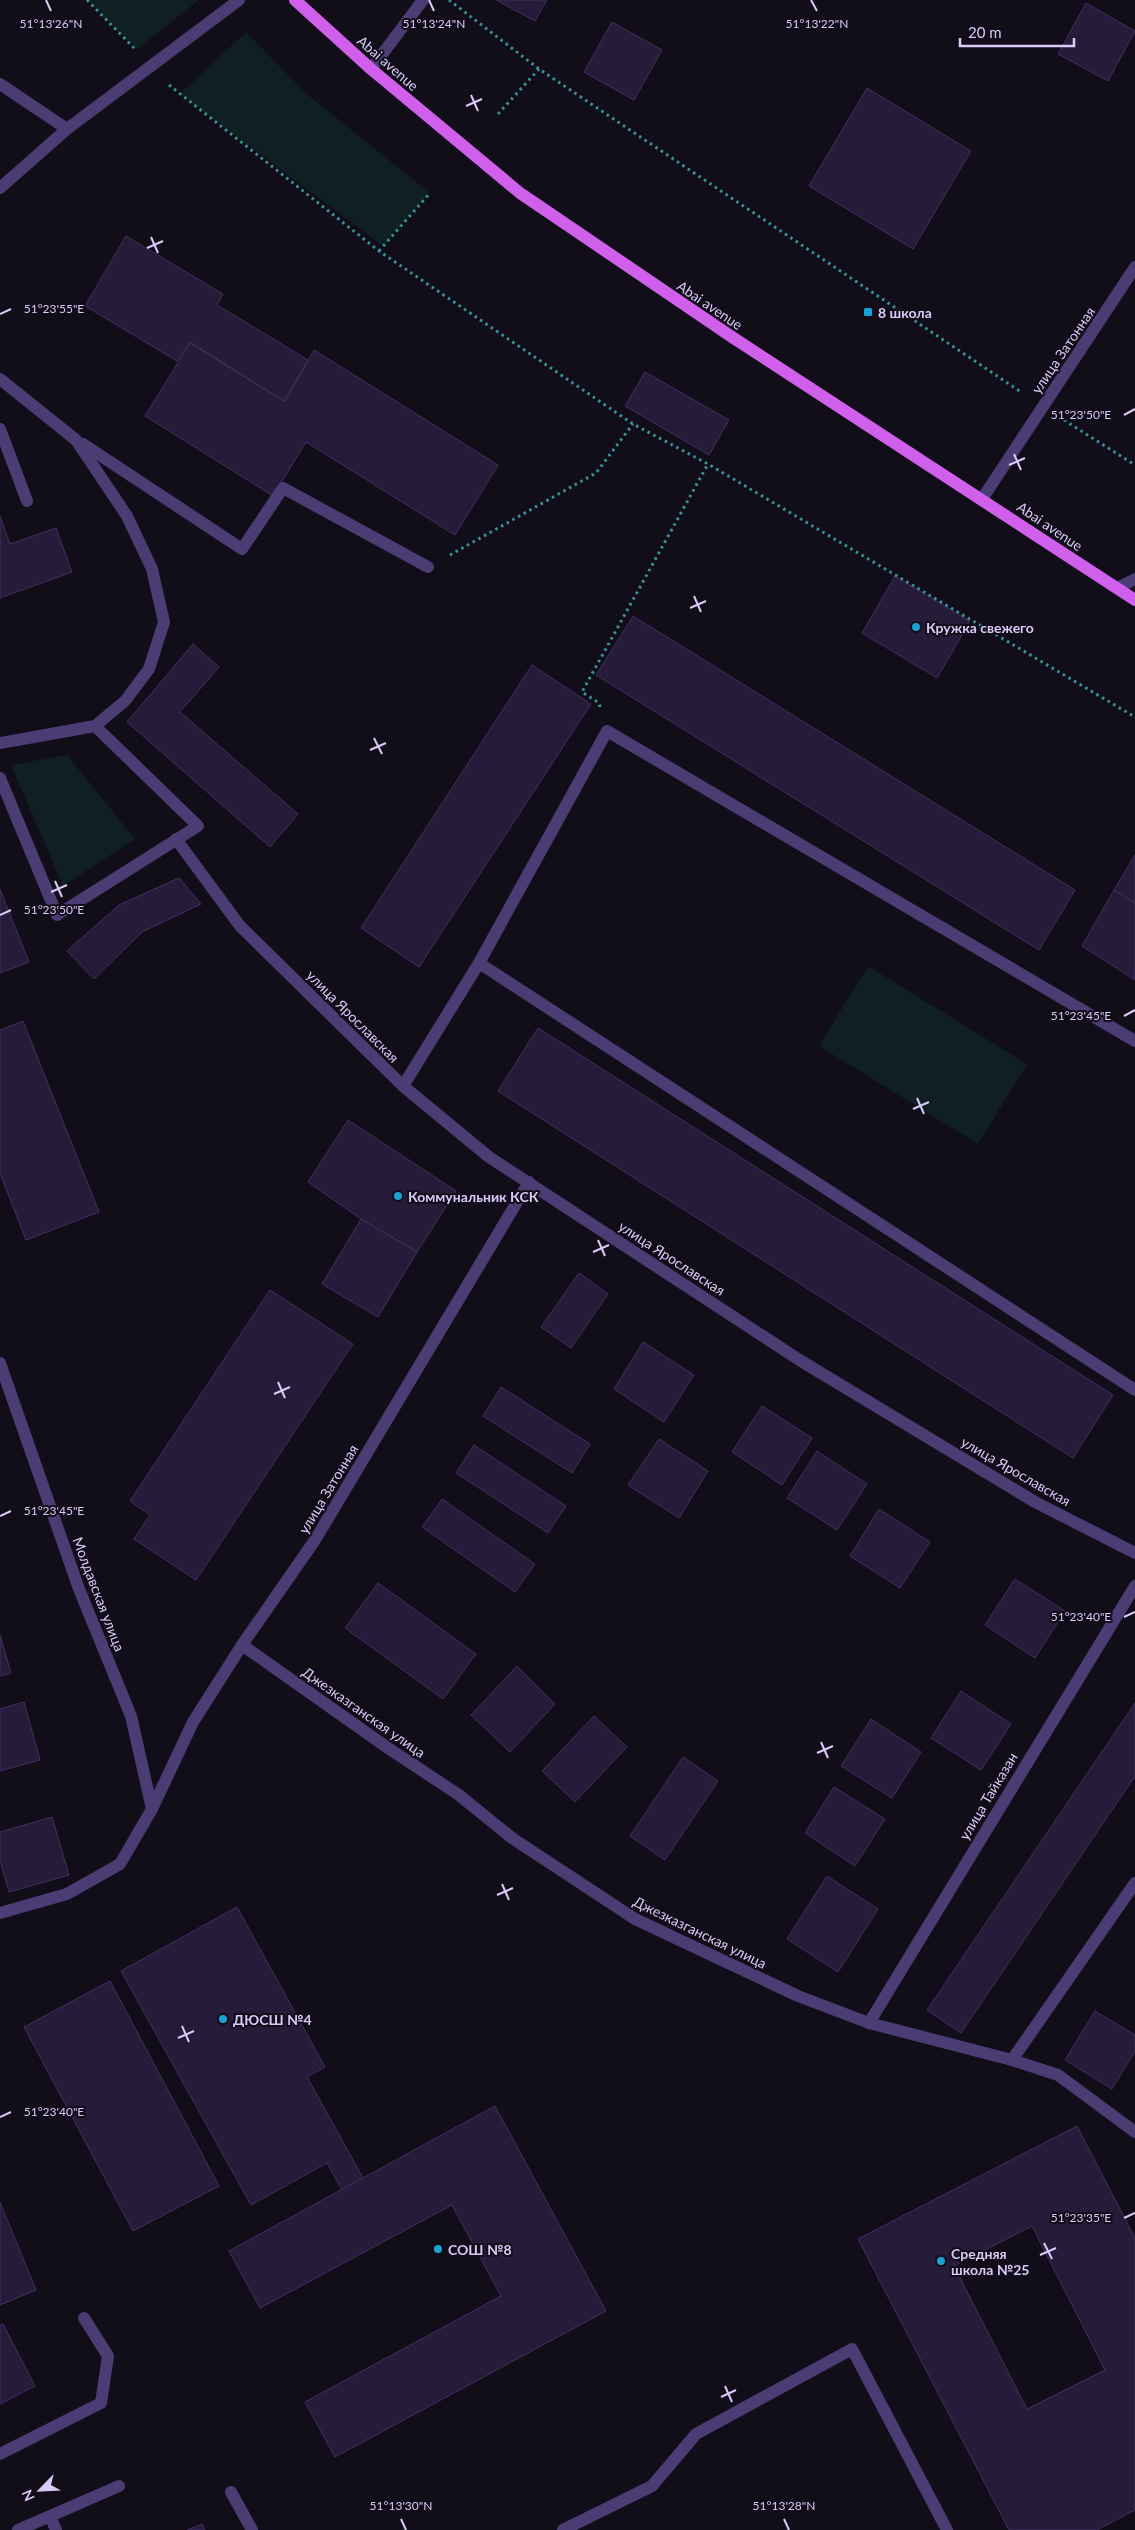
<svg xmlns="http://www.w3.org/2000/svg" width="1135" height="2530" font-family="Lato,sans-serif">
	<rect width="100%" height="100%" fill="#110d19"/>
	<!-- green -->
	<g fill="#102022">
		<polygon points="87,0 199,0 136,50"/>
		<polygon points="246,32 308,95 430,193 383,246 180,94"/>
		<polygon points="67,755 135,839 63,886 11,765"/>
		<polygon points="868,966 1027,1064 978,1144 819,1046"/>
	</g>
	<!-- building -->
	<g fill="#261b38" stroke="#423061" fill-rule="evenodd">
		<polygon points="496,0 547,0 535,21"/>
		<polygon points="1086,3 1135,31 1108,81 1058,54"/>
		<polygon points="612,22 662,50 634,100 584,72"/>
		<polygon points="867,88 971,151 913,249 809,186"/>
		<polygon points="126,236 223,294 217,305 308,360 284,401 190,342 177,361 85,306"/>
		<polygon points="190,343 285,402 314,350 498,465 455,535 306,442 273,496 145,416"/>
		<polygon points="645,372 729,420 709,455 625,406"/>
		<polygon points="0,516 10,544 56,528 72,572 0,598"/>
		<polygon points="895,576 970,621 937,678 862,633"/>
		<polygon points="633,616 1075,890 1039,950 596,675"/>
		<polygon points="193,644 219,667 180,712 298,814 270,847 127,722"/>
		<polygon points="532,665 591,704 419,967 361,928"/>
		<polygon points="1135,855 1135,903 1114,890"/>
		<polygon points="179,878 201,904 142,932 94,979 67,951 119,905"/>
		<polygon points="0,889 29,962 0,973"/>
		<polygon points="1114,890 1135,903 1135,980 1082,946"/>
		<polygon points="23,1021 99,1212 26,1240 0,1173 0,1030"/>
		<polygon points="538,1028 1113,1395 1073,1458 498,1091"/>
		<polygon points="348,1120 456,1191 417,1252 361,1219 308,1182"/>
		<polygon points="361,1219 417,1252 378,1317 322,1284"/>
		<polygon points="579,1273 608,1294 571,1348 541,1327"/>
		<polygon points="270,1290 353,1344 196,1580 134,1539 150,1515 130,1501"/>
		<polygon points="643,1342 694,1375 664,1422 614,1389"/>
		<polygon points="501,1387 590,1444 572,1473 483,1416"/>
		<polygon points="762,1406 812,1438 782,1485 732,1452"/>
		<polygon points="659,1439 708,1471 679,1518 628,1485"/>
		<polygon points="474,1445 566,1506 548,1533 456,1473"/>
		<polygon points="817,1451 867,1484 837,1530 787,1498"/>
		<polygon points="442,1499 535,1564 515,1592 422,1527"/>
		<polygon points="879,1509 930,1542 900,1588 850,1556"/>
		<polygon points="1015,1579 1065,1611 1035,1658 985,1625"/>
		<polygon points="378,1583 476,1654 443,1699 345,1628"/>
		<polygon points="0,1635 11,1673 0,1676"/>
		<polygon points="517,1666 555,1704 510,1752 471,1715"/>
		<polygon points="961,1691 1011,1724 981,1770 931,1738"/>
		<polygon points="24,1702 40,1760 0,1771 0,1709"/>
		<polygon points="1135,1703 1135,1776 961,2033 927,2010"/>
		<polygon points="594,1716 627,1747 575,1802 542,1771"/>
		<polygon points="871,1719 921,1752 892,1798 841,1766"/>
		<polygon points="683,1757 718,1781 665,1860 630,1836"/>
		<polygon points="834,1787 885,1819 855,1866 805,1833"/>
		<polygon points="52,1817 69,1875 9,1892 0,1860 0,1832"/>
		<polygon points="827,1876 878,1909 838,1972 787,1939"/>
		<polygon points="237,1907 325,2067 307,2077 363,2178 342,2190 327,2163 251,2205 121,1971"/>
		<polygon points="110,1981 219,2186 133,2231 24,2027"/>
		<polygon points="1095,2011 1135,2035 1135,2051 1112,2089 1065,2060"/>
		<polygon points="495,2106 606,2311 335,2457 305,2402 501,2296 452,2205 260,2308 229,2251"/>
		<path d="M 1077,2126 L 1135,2238 L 1135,2510 L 1097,2530 L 1009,2530 L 858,2239 ZM 1032,2226 L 1105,2370 L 1027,2409 L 954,2266 Z"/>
		<polygon points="0,2202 36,2290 0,2305"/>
		<polygon points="3,2324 35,2386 0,2404 0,2325"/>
		<polygon points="202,2524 205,2530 187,2530"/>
	</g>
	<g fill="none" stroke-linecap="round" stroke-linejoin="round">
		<!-- path -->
		<g stroke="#3a929d" stroke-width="3" stroke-dasharray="2.5 4" stroke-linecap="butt">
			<polyline points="87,0 134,48"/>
			<polyline points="449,0 539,69 1021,392"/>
			<polyline points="169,85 379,251 633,424 708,464 1135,717"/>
			<polyline points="498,114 539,69"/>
			<polyline points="379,251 430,193"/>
			<polyline points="1064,420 1135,465"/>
			<polyline points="450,555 596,473 633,424"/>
			<polyline points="600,707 599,703 582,692 708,464"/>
		</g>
		<!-- minor -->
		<g stroke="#493d73" stroke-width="12">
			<polyline points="371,69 423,0"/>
			<polyline points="0,84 67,129"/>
			<polyline points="0,188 67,129 239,0"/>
			<polyline points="0,379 76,440 127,516 152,569 164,622 149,669 125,701 95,726 0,743"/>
			<polyline points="0,429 27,501"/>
			<polyline points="83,444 242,549 283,488 428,567"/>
			<polyline points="982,499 1135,267"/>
			<polyline points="1117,588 1135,579"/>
			<polyline points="0,778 57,915 198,826 95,726"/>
			<polyline points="176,839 240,926 403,1086 489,1157 801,1361 1035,1502 1135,1553"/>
			<polyline points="479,963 1135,1390"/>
			<polyline points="403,1086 479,963 607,731 1135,1041"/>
			<polyline points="0,1363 79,1589 131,1716 152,1809"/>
			<polyline points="242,1645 388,1748 459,1795 512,1838 635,1919 798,1996 869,2023 1012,2060 1058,2075 1135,2132"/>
			<polyline points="0,1913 67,1894 120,1864 152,1809 193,1722 242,1645 315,1540 529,1182"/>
			<polyline points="869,2023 1135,1586"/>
			<polyline points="1012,2060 1135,1883"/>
			<polyline points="0,2454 101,2403 108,2356 84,2318"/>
			<polyline points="231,2492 252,2530"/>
			<polyline points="50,2516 56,2530"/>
			<polyline points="18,2530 119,2486"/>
			<polyline points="563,2530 652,2486 696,2434 852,2349 947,2530"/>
		</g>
		<!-- major -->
		<polyline stroke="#d060eb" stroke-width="12" points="295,0 371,69 520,193 732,337 1135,600"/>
	</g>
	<!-- ticks -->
	<path fill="none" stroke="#d9cbf8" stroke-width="2" d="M 46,0 L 51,11M 429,0 L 434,11M 811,0 L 817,11M 471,95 L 478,111M 466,106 L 482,99M 151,237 L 158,253M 147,248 L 163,241M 0,314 L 11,309M 1124,415 L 1135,409M 1014,454 L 1021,470M 1009,465 L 1025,458M 694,596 L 701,612M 690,608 L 706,601M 374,738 L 382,754M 370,750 L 386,743M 55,881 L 62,897M 51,892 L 67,885M 0,915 L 11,910M 1124,1016 L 1135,1010M 917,1098 L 924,1114M 913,1109 L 929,1102M 598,1240 L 605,1256M 593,1252 L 609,1245M 278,1382 L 285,1398M 274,1394 L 290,1387M 0,1516 L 11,1511M 1124,1617 L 1135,1612M 821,1742 L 828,1758M 817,1753 L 833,1746M 502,1884 L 509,1900M 497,1895 L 513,1888M 182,2026 L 189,2042M 178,2038 L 194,2031M 0,2117 L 11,2112M 1124,2218 L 1135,2213M 1044,2243 L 1052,2259M 1040,2255 L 1056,2248M 725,2386 L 732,2402M 721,2397 L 736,2390M 401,2519 L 406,2530M 784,2519 L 789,2530"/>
	<!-- markers -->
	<g fill="#1ba1d5" stroke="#110d19" stroke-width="2">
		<rect x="863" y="307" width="10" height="10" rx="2.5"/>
		<circle cx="916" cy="627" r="5"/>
		<circle cx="398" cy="1196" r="5"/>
		<circle cx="223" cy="2019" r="5"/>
		<circle cx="438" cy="2249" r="5"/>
		<circle cx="941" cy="2261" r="5"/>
	</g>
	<g text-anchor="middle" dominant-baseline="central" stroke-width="4" stroke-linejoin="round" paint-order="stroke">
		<!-- street labels -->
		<g font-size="14" fill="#d9cbf8" stroke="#110d19">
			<text transform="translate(388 63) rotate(41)">Abai avenue</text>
			<text transform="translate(710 305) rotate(34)">Abai avenue</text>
			<text transform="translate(1063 350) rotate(-56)">улица Затонная</text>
			<text transform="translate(1050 526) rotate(34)">Abai avenue</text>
			<text transform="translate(353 1016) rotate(45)">улица Ярославская</text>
			<text transform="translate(672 1258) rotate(33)">улица Ярославская</text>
			<text transform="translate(1016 1471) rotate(30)">улица Ярославская</text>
			<text transform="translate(328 1489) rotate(-59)">улица Затонная</text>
			<text transform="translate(99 1594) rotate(69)">Молдавская улица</text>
			<text transform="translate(364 1712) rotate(35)">Джезказганская улица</text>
			<text transform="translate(988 1796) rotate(-59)">улица Тайказан</text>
			<text transform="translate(700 1932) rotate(26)">Джезказганская улица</text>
		</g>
		<!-- poi labels -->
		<g font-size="14" font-weight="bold" fill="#d9cbf8" stroke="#110d19" text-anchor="start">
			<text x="878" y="312">8 школа</text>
			<text x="926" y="627">Кружка свежего</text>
			<text x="408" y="1196">Коммунальник КСК</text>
			<text x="233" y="2019">ДЮСШ №4</text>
			<text x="448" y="2249">СОШ №8</text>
			<text x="951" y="2253">Средняя<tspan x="951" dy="16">школа №25</tspan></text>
		</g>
	</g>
	<g font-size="12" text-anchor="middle" fill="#d9cbf8" stroke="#110d19" stroke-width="4" stroke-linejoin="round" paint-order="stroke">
		<text x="434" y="28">51°13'24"N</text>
		<text x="51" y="28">51°13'26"N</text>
		<text x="817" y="28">51°13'22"N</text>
		<text x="54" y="313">51°23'55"E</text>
		<text x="1081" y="419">51°23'50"E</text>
		<text x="54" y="914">51°23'50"E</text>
		<text x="1081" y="1020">51°23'45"E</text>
		<text x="54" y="1515">51°23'45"E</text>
		<text x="1081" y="1621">51°23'40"E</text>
		<text x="54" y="2116">51°23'40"E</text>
		<text x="1081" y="2222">51°23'35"E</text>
		<text x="401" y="2510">51°13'30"N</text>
		<text x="784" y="2510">51°13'28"N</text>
	</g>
	<!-- north arrow -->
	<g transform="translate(40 2490) rotate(246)" stroke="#110d19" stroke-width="4" paint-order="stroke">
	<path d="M0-4L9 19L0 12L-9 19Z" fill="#d9cbf8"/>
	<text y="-8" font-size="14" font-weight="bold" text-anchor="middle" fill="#d9cbf8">N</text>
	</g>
	<!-- scale -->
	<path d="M960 38v8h114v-8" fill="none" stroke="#d9cbf8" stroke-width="2.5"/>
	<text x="968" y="38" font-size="15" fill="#d9cbf8" stroke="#110d19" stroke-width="4" paint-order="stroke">20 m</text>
</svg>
